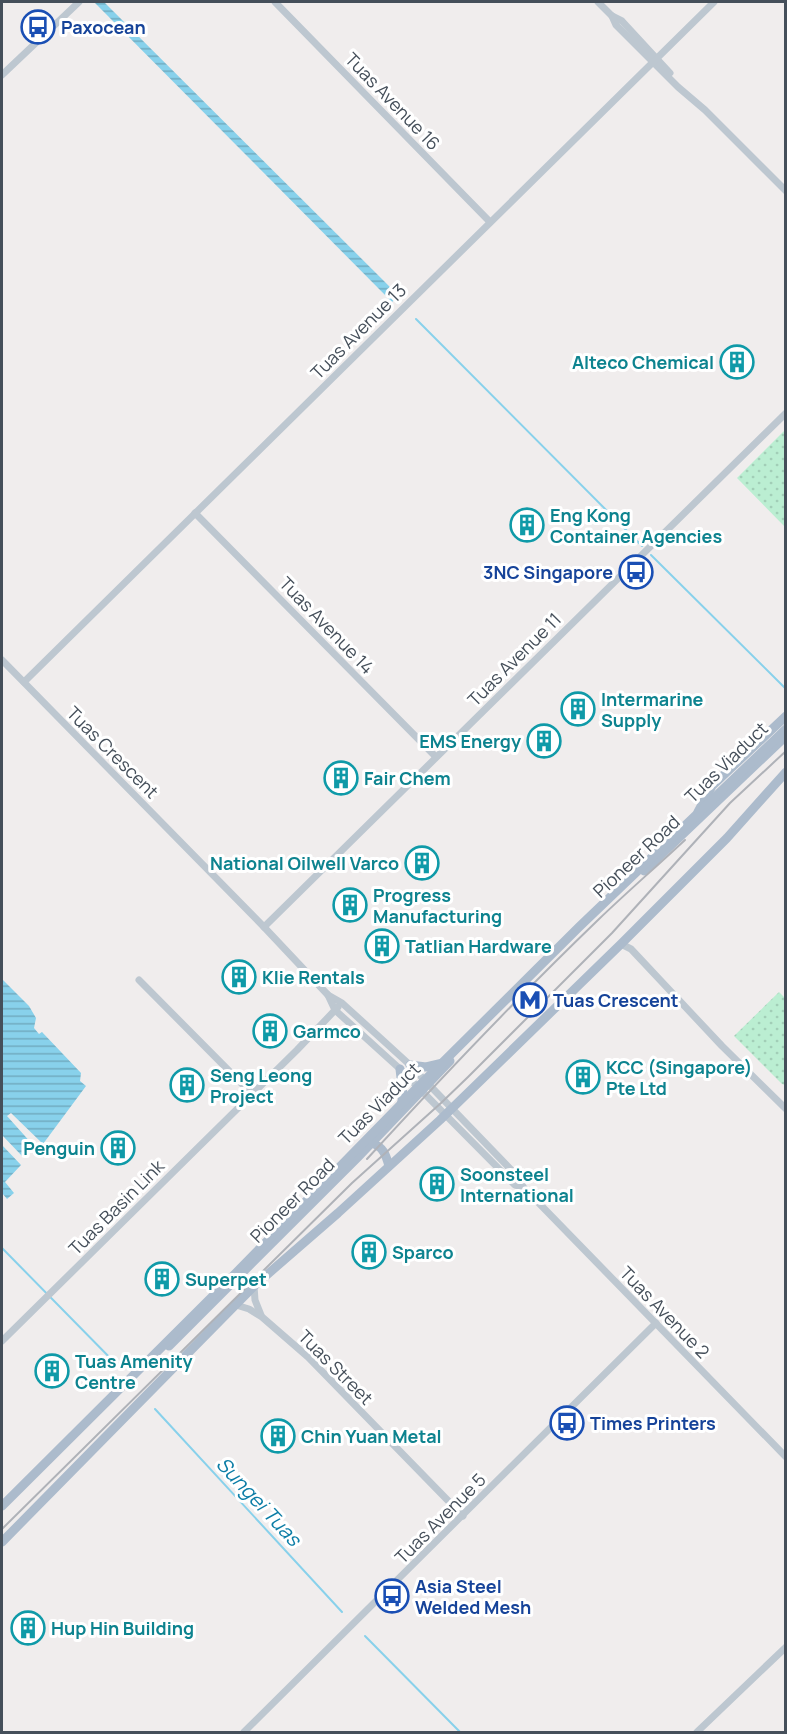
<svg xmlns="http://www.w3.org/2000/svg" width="787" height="1734" font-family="Manrope,sans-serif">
	<defs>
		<pattern id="grass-dots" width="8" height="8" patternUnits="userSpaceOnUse" patternTransform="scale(1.5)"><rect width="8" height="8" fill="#bbeed2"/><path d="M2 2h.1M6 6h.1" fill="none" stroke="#a2ceb7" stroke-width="1.8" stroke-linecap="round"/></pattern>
		<pattern id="water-rules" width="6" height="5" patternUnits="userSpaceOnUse" patternTransform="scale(1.5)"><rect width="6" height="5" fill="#88d1eb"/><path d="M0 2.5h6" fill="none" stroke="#71acc1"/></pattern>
	</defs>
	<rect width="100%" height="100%" fill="#f0eded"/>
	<!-- grass -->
	<g fill="url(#grass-dots)">
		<polygon points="785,430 785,527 737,478"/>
		<polygon points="779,992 785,998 785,1085 782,1084 734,1036"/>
	</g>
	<!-- water -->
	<g fill="url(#water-rules)">
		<polygon points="94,2 104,2 399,296 392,302"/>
		<polygon points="2,979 29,1006 36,1018 34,1028 39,1034 42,1032 81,1073 80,1081 86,1086 43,1144 11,1113 7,1116 33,1145 22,1156 2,1135"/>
		<polygon points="2,1145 21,1165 5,1182 14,1193 7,1199 2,1193"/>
	</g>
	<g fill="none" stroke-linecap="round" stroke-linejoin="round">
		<!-- stream -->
		<g stroke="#88d1eb" stroke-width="2">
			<polyline points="416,319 642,546"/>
			<polyline points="651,555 786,689"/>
			<polyline points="2,1248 121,1369"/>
			<polyline points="155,1409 342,1612"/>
			<polyline points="365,1636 460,1732"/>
		</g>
		<!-- minor -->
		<g stroke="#bdc7d0" stroke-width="7">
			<polyline points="275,2 490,222"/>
			<polyline points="598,2 612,16 622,21 670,73"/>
			<polyline points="612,16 616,25 678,87 705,110 786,191"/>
			<polyline points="2,75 79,2"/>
			<polyline points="195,513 436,757"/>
			<polyline points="2,660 264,927 328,995 342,1003 410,1065 520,1179 523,1187"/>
			<polyline points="24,682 714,2"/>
			<polyline points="264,927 786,413"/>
			<polyline points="621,944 631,949 722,1046 786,1109"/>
			<polyline points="139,980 252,1094"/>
			<polyline points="328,995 335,1010 400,1069 515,1185 523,1187 529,1193 786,1457"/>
			<polyline points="254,1286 255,1300 261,1315"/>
			<polyline points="236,1305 249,1309 262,1317 308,1357 463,1516"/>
			<polyline points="2,1341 297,1050 338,1007"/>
			<polyline points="244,1732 656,1323"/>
			<polyline points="697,1732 786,1647"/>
		</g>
		<!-- major -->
		<g stroke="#acbbcc" stroke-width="9">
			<polyline points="698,812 712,786 786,716"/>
			<polyline points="644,871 786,736"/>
			<polyline points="410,1065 426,1067 443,1063"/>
			<polyline points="400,1069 403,1095 401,1106"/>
			<path d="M 371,1143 C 383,1146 386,1155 389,1166"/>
			<polyline points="169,1346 358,1157 450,1061"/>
			<polyline points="2,1542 254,1286 338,1213 440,1120 621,944 727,838 786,772"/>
		</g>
		<!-- rail -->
		<g stroke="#afb2b8" stroke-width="2">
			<path d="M 367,1159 C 442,1077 518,997 598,920 C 626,893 656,867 685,840"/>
			<polyline points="2,1529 352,1183 441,1103 468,1077 612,933 730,803 786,751"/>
		</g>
		<!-- major-bridge -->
		<polyline stroke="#acbbcc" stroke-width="9" points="2,1506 230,1279 416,1089 579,927 786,729"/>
	</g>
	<!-- icons -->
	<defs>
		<symbol id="bus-ring" viewBox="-11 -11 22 22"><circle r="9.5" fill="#fff" stroke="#1a4fb4" stroke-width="1.5"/><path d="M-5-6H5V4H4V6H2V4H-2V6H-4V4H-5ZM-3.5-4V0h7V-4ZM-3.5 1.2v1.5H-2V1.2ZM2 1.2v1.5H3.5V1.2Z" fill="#1a4fb4"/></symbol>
		<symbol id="building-ring" viewBox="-11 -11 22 22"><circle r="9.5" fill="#fff" stroke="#0f9aa8" stroke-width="1.5"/><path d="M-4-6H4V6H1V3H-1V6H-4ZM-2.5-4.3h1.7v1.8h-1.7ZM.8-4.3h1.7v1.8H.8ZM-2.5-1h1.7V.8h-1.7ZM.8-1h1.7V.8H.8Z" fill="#0f9aa8"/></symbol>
		<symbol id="metro-ring" viewBox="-11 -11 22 22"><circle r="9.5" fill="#fff" stroke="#1a4fb4" stroke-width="1.5"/><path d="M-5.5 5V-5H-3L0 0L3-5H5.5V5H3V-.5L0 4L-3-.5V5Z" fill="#1a4fb4"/></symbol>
	</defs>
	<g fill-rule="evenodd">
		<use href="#bus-ring" x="19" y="8" width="38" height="38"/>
		<use href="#building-ring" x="718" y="343" width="38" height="38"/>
		<use href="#building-ring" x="508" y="506" width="38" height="38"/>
		<use href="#bus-ring" x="617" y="553" width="38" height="38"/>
		<use href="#building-ring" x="559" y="690" width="38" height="38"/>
		<use href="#building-ring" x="525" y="722" width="38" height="38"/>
		<use href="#building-ring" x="322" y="759" width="38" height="38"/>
		<use href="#building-ring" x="403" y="844" width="38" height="38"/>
		<use href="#building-ring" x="331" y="886" width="38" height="38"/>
		<use href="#building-ring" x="363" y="927" width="38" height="38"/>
		<use href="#building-ring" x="220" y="958" width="38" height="38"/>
		<use href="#metro-ring" x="511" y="981" width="38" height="38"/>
		<use href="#building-ring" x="251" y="1012" width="38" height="38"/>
		<use href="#building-ring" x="564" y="1058" width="38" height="38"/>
		<use href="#building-ring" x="168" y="1066" width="38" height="38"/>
		<use href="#building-ring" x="99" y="1129" width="38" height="38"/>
		<use href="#building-ring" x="418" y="1165" width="38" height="38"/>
		<use href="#building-ring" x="350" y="1233" width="38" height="38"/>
		<use href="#building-ring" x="143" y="1260" width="38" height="38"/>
		<use href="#building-ring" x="33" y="1352" width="38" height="38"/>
		<use href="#bus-ring" x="548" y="1404" width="38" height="38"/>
		<use href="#building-ring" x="259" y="1417" width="38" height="38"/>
		<use href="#bus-ring" x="373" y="1577" width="38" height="38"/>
		<use href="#building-ring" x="9" y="1609" width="38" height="38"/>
	</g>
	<g text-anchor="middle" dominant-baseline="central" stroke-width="6" stroke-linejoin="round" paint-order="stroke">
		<!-- transit labels -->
		<g font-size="18" font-weight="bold" fill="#164399" stroke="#fff" text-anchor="start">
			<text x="61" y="27">Paxocean</text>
			<text x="613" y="572" text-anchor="end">3NC Singapore</text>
			<text x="553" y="1000">Tuas Crescent</text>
			<text x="590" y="1423">Times Printers</text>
			<text x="415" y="1586">Asia Steel<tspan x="415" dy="21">Welded Mesh</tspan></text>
		</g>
		<!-- street labels -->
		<g font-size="18" fill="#454f5a" stroke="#fff">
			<text transform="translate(393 101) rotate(46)">Tuas Avenue 16</text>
			<text transform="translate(358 331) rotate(-45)">Tuas Avenue 13</text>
			<text transform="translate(327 625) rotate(46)">Tuas Avenue 14</text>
			<text transform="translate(514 659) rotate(-45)">Tuas Avenue 11</text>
			<text transform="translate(113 752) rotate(45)">Tuas Crescent</text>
			<text transform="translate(726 762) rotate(-44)">Tuas Viaduct</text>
			<text transform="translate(636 856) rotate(-43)">Pioneer Road</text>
			<text transform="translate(379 1103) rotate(-45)">Tuas Viaduct</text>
			<text transform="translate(292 1200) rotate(-45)">Pioneer Road</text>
			<text transform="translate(116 1207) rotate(-45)">Tuas Basin Link</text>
			<text transform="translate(665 1312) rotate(46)">Tuas Avenue 2</text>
			<text transform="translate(336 1367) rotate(45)">Tuas Street</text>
			<text transform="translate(440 1518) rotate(-45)">Tuas Avenue 5</text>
		</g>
		<!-- culture labels -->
		<g font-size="18" font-weight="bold" fill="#0d838f" stroke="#fff" text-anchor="start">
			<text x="714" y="362" text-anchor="end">Alteco Chemical</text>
			<text x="550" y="515">Eng Kong<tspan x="550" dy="21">Container Agencies</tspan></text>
			<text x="601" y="699">Intermarine<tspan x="601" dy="21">Supply</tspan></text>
			<text x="521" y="741" text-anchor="end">EMS Energy</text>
			<text x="364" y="778">Fair Chem</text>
			<text x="399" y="863" text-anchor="end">National Oilwell Varco</text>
			<text x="373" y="895">Progress<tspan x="373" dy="21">Manufacturing</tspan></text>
			<text x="405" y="946">Tatlian Hardware</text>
			<text x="262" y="977">Klie Rentals</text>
			<text x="293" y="1031">Garmco</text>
			<text x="606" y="1067">KCC (Singapore)<tspan x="606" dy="21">Pte Ltd</tspan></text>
			<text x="210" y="1075">Seng Leong<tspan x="210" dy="21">Project</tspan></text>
			<text x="95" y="1148" text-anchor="end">Penguin</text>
			<text x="460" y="1174">Soonsteel<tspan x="460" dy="21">International</tspan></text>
			<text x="392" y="1252">Sparco</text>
			<text x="185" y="1279">Superpet</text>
			<text x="75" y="1361">Tuas Amenity<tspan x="75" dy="21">Centre</tspan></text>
			<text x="301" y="1436">Chin Yuan Metal</text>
			<text x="51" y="1628">Hup Hin Building</text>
		</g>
		<!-- water labels -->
		<g font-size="20" font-style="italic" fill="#0c7da6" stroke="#fff">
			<text transform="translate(259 1501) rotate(47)">Sungei Tuas</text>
		</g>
	</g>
	<!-- border -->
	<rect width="787" height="1734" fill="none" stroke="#454f5a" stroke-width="6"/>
</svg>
